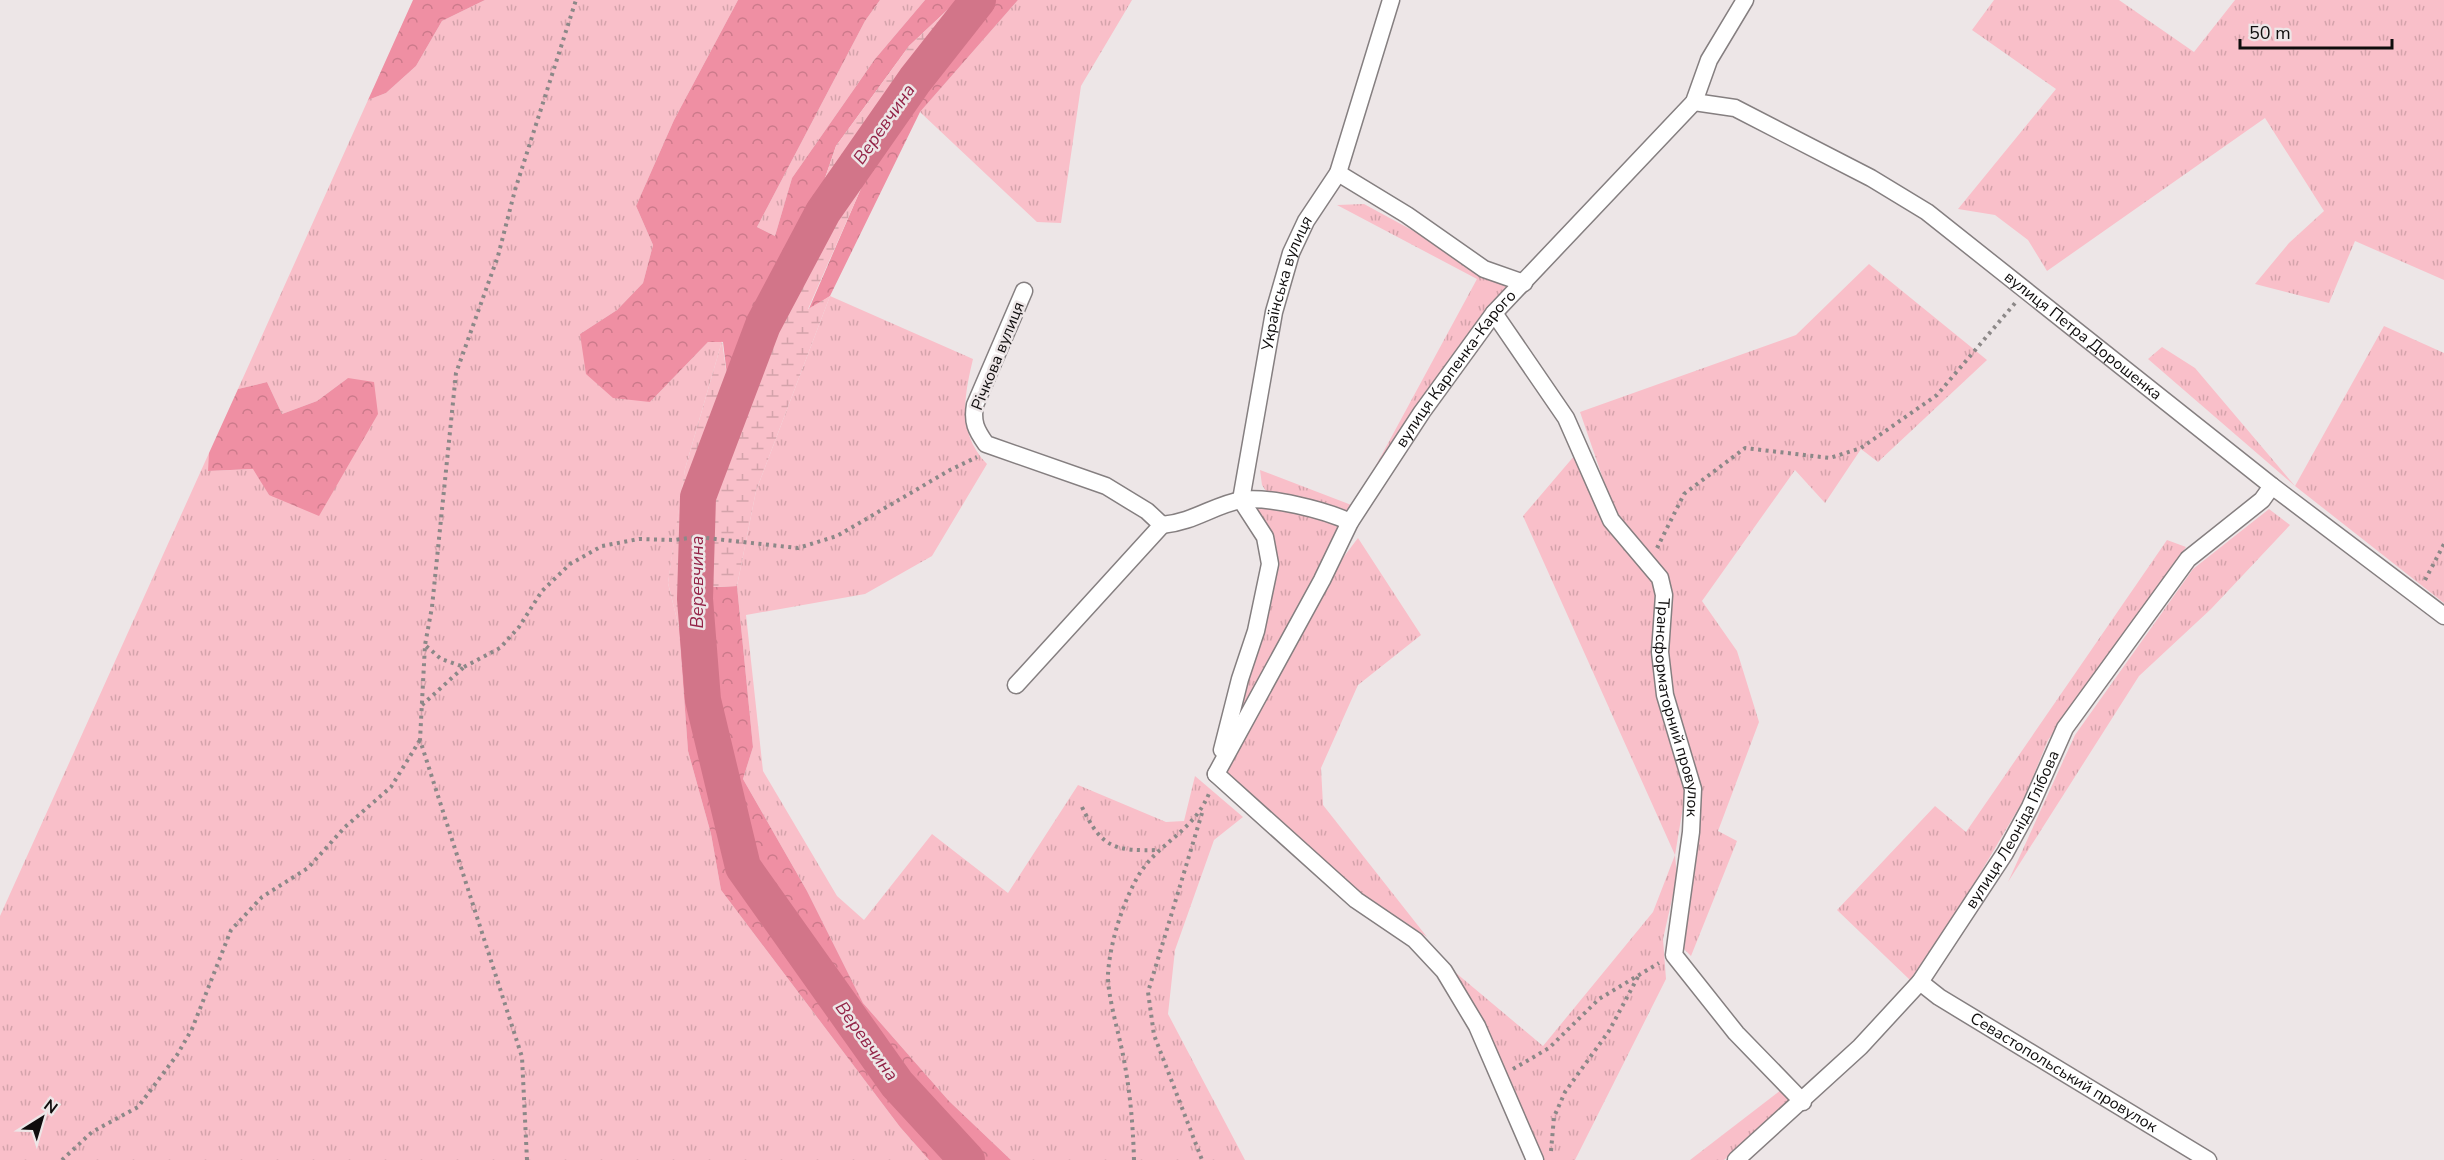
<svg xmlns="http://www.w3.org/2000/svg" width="2444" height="1160" font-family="'Nunito Sans',sans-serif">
	<defs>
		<pattern id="grass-tufts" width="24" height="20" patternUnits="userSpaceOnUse" patternTransform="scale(1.5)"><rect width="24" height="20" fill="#f9bfc9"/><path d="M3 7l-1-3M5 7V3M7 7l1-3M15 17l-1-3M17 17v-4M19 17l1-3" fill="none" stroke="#d4a3ab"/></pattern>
		<pattern id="forest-crowns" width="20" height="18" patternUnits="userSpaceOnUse" patternTransform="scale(1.5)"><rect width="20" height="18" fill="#ef8fa3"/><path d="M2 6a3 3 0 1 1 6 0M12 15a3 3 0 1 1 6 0" fill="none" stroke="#cc7a8b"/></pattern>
		<pattern id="wetland-marsh" width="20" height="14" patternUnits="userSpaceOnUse" patternTransform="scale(1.5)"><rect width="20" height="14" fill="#f9bfc9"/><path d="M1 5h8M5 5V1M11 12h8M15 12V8" fill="none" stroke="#d4a3ab"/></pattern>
	</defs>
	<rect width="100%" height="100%" fill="#ede6e7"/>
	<!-- grass -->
	<g fill="url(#grass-tufts)">
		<polygon points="485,0 738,0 674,120 636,206 653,245 643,283 617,310 580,334 650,402 708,342 722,341 685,469 668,583 679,628 688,751 711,834 721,890 900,1127 929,1160 0,1160 0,916 209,453 209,471 254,469 269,495 348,378 317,401 282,414 267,382 238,389 368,100 386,93 416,66 442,21"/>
		<polygon points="880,0 925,0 875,59 792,178 775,236 757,227 865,21"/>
		<polygon points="1018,0 1132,0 1081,86 1061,223 1037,222 920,112"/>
		<polygon points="1994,0 2119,0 2194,52 2235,0 2444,0 2444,280 2355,241 2329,303 2255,284 2289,243 2324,211 2265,118 2047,271 2028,240 1995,215 1958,209 2056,89 1972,30"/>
		<polygon points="1364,204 1513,285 1354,506 1345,513 1268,494 1262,485 1260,470 1354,506 1477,279 1337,205"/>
		<polygon points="1869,264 1987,360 1878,462 1861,449 1825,503 1795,470 1702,601 1737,651 1759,722 1718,831 1737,841 1691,956 1684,949 1702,790 1668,682 1666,645 1669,584 1612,505 1580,412 1796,335"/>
		<path d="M 830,296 L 973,359 C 964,397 957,433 987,464 L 932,556 L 865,594 L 746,615 L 763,771 L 837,896 L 864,920 L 932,834 L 1008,893 L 1078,785 L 1166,822 L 1184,821 L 1195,776 L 1243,817 L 1214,840 L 1175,950 L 1168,1014 L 1245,1160 L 1011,1160 L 949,1101 L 863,1003 L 807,891 L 743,779 L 753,747 L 737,586 L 756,491 Z"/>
		<polygon points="2384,326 2444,353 2444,603 2295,486 2148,359 2162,347 2195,368 2295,486"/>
		<polygon points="1575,455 1651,578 1659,597 1686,789 1675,855 1677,877 1663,939 1666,979 1575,1160 1544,1160 1456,973 1543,1046 1653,912 1675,855 1523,516"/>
		<polygon points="1249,504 1267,504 1345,523 1227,746 1275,570"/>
		<polygon points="2269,509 2290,525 2211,609 2139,676 2008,882 2075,735 2193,569"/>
		<polygon points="1358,538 1421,635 1358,685 1321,768 1323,805 1427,937 1355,889 1224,775 1342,559"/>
		<polygon points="2167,540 2186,547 2048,740 2024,799 1965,899 1910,980 1837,910 1935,806 1966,832"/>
		<polygon points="1781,1090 1790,1099 1783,1114 1724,1160 1690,1160"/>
	</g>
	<!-- forest -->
	<g fill="url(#forest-crowns)">
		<polygon points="413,0 485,0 442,21 416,66 386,93 368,100"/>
		<polygon points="738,0 880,0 865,21 757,227 775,236 792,178 875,59 925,0 958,0 909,46 836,146 761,365 728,384 723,342 708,342 650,402 613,398 586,374 580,334 617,310 643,283 653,245 636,206 674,120"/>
		<polygon points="983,0 1018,0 920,112 830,296 808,311 885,133 984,6"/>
		<polygon points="348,378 374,382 378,414 319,516 269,495 253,469 208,471 209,453 238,389 267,382 282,414 317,401"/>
		<polygon points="737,586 753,747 743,779 807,891 863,1003 949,1101 1011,1160 929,1160 900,1127 721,890 711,834 688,751 679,628 713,587"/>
	</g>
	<!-- wetland -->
	<polygon fill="url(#wetland-marsh)" points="958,0 983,0 984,6 885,134 808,309 830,296 756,491 737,586 713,587 679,628 668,583 674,540 685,469 722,341 728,384 761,365 836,146 909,46"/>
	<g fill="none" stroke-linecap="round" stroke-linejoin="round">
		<!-- river -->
		<polyline stroke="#d27589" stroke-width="36" points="967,1160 897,1084 743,867 703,700 695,599 698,497 763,325 823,212 915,80 978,0"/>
		<defs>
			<g id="minor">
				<path id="s1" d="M 1694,102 L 1735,108 L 1871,178 L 1927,212 L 2272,486 L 2444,616"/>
				<polyline points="1338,173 1407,215 1484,269 1524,283"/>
				<path d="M 1024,291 L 975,405 C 972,422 976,430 986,444 L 1106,486 L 1147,511 L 1162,525 C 1194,522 1214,505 1241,500 C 1269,496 1325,510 1350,522"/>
				<path id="s2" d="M 1494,313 L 1566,418 L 1611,520 L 1660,578 L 1664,595 L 1660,652 L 1665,695 L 1693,789 L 1691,832 L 1674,955 L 1736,1033 L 1803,1102"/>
				<path id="s3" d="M 1241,500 L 1274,312 L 1291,253 L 1306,221 L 1338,173 L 1391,0"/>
				<polyline points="1016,685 1162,525"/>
				<polyline points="1222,750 1240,679 1256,631 1270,564 1265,537 1241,500"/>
				<path id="s4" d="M 1216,774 L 1322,580 L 1350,522 L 1422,412 L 1494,313 L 1694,102 L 1709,60 L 1745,0"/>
				<polyline points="1216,774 1356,900 1415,940 1444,971 1477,1026 1535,1160"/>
				<path id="s5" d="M 1920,982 L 1939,997 L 2208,1160"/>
				<path id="s6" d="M 1736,1160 L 1860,1047 L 1920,982 L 2005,853 L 2030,807 L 2065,728 L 2188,559 L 2262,500 L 2272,486"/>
			</g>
		</defs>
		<!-- minor casing -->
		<use href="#minor" stroke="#857f80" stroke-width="19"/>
		<!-- path -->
		<g stroke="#8c8888" stroke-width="4" stroke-dasharray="3 4.5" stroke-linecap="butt">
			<polyline points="1657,548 1684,494 1745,448 1830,458 1861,448 1937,395 2016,302"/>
			<polyline points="2425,580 2444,544"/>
			<polyline points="464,667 500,648 519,627 542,591 570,564 602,546 639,539 674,540 697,537 798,548 837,536 950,470 977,457"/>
			<polyline points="422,705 464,667 441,659 425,645"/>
			<path d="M 1082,807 C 1102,849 1115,851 1159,850"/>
			<polyline points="1202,813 1148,992 1154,1035 1202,1160"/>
			<polyline points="1513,1069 1549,1048 1599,999 1659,963"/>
			<polyline points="1551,1151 1554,1117 1565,1092 1609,1031 1640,973"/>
			<polyline points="62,1160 92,1132 138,1107 177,1055 192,1029 231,930 262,897 308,868 345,827 391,787 420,740"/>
			<polyline points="527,1160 522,1057 420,740 425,645 432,607 456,373 498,256 515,190 576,0"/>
			<path d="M 1134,1160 C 1133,1124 1130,1090 1123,1055 C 1119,1034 1107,994 1108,974 C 1110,943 1122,905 1137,878 C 1157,842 1194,833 1210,791"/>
		</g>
		<!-- minor -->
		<use href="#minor" stroke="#fff" stroke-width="16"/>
	</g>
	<g text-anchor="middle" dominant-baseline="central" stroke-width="5" stroke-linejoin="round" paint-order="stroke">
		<!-- street labels -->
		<g font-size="16" fill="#0f0d0d" stroke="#ede6e7">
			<text stroke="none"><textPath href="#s3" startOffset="222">Українська вулиця</textPath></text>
			<text stroke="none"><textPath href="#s1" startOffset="459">вулиця Петра Дорошенка</textPath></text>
			<text transform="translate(998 356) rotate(-68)">Річкова вулиця</text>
			<text stroke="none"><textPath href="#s4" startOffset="472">вулиця Карпенка-Карого</textPath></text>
			<text stroke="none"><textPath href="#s2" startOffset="447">Трансформаторний провулок</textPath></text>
			<text stroke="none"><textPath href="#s6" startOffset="435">вулиця Леоніда Глібова</textPath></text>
			<text stroke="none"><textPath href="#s5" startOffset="170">Севастопольський провулок</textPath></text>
		</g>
		<!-- water labels -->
		<g font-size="18" font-style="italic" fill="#932347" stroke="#ede6e7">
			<text transform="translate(884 124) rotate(-55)">Веревчина</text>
			<text transform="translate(697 582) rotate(-90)">Веревчина</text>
			<text transform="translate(867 1041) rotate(54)">Веревчина</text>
		</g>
	</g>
	<!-- north arrow -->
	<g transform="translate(42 1118) rotate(37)" stroke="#ede6e7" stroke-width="4.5" paint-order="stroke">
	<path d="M0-4.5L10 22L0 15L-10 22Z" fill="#0f0d0d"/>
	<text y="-9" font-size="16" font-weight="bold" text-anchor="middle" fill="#0f0d0d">N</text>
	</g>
	<!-- scale -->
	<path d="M2240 39v9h152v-9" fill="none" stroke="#0f0d0d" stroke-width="3"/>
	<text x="2249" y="39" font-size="18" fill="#0f0d0d" stroke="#ede6e7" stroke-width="4.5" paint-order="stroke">50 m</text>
</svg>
